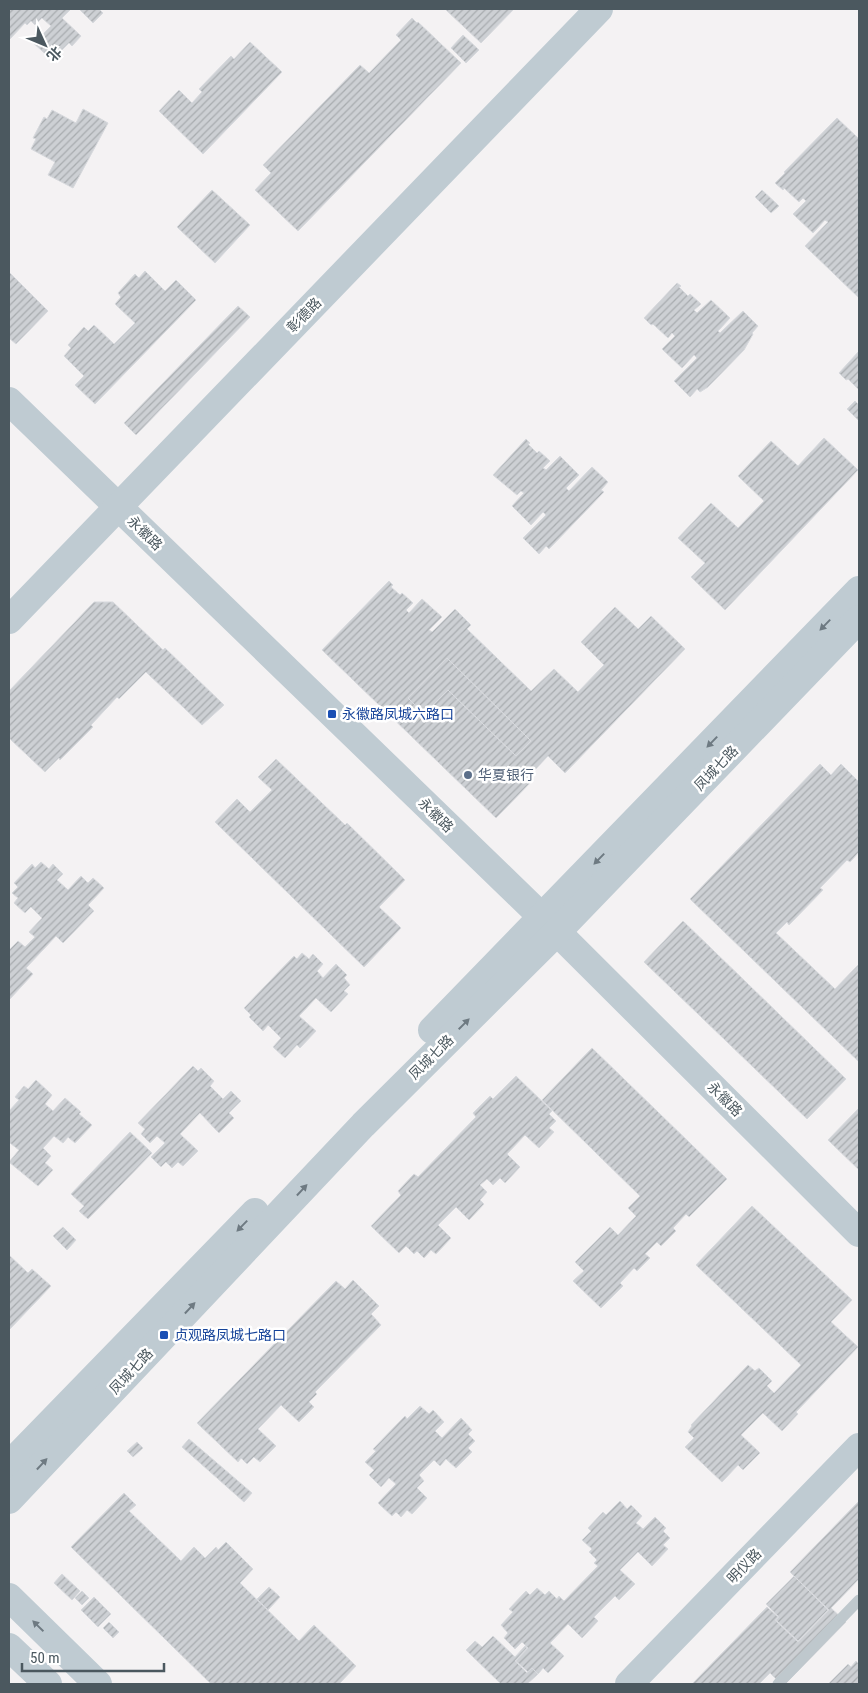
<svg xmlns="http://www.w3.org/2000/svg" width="868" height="1693" font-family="'Roboto Condensed','Noto Sans SC',sans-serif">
	<defs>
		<pattern id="building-hatch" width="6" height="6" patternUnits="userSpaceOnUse" patternTransform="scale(1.25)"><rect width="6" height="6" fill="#cdd0d4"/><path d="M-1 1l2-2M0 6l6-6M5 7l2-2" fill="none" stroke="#a8acaf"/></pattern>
	</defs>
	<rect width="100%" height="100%" fill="#f4f2f3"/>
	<!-- building -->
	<g fill="url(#building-hatch)" stroke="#d7d9dd" fill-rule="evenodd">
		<polygon points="9,9 71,9 62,18 81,36 72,46 69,43 52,60 30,40 38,31 42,35 51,26 42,18 35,25 31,21 27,25 25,23 9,40"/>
		<polygon points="79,9 101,9 100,10 103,13 93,23"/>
		<polygon points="445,9 514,9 481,43"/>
		<polygon points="412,18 417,23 418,22 461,63 298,231 255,190 271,173 263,165 360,65 369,73 401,40 396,35"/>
		<polygon points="463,35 479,50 466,63 451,48"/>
		<polygon points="250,42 282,72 203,154 159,111 179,90 192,103 202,92 199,89 231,56 234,59"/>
		<polygon points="83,109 108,123 73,188 48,175 55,162 31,149 36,139 33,138 44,117 47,119 52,110 76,123"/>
		<polygon points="837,118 859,139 859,298 805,246 828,222 825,220 813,233 793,214 806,201 803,198 799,202 784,188 783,190 775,183 785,173 784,172"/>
		<polygon points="212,190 250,225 215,263 177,227"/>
		<polygon points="762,190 779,206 771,213 755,197"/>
		<polygon points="145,271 165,291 176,280 196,300 95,404 75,385 84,376 64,356 71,348 68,345 84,327 88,331 94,325 114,344 135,323 115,304 121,297 118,293 135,274 139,278"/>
		<polygon points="9,272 48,311 16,344 9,338"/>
		<polygon points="677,283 681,286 679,287 688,296 690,294 701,304 694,310 697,313 711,300 730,318 718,331 720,333 743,311 758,326 752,333 753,334 744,350 708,387 700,392 697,389 690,397 674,381 697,358 694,355 682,368 662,349 675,336 672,333 668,338 653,324 651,325 644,318"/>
		<polygon points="238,306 250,317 136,435 124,423"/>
		<polygon points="859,351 859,390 848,379 846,380 839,373"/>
		<polygon points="855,401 859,405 859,421 847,409"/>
		<polygon points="824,438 858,470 725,610 691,577 705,563 678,538 711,503 738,528 764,501 738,476 771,441 798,466"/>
		<polygon points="526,439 530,443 528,444 537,453 539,451 550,461 543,468 546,470 560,456 579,475 566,488 569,491 592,467 608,482 601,490 604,492 549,549 546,546 539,554 523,538 546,515 543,512 531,525 512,506 524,493 521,491 517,495 493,475"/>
		<path d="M 389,581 L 393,585 L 391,587 L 400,595 L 402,593 L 413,603 L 406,610 L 409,613 L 422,599 L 442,617 L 429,630 L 432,632 L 455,609 L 471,625 L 467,629 L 531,691 L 554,669 L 578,692 L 604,665 L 581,642 L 615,607 L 638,629 L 651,616 L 685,649 L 565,773 L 548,756 L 530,775 L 534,779 L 496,818 L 322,650 ZM 447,658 L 531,741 L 516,756 L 448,690 L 424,714 L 408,698 Z"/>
		<polygon points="94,602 113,602 163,650 165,648 224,705 202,725 146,672 119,699 117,697 91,725 93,727 60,760 59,758 45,772 9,738 9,691"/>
		<polygon points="447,658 531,741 516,756 448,690 424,714 408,698"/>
		<polygon points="276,759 345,825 347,823 405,880 379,907 401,928 364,967 215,822 237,799 250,812 272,790 258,777"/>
		<polygon points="820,764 831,775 841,764 859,782 859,852 850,862 847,860 820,888 823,890 789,925 787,922 776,933 835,989 859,964 859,1062 690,899"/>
		<polygon points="41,862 49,869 53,864 63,874 57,880 68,890 81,876 88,883 93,878 104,888 88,905 94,911 63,943 56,936 26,968 33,974 9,1000 9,950 18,941 25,947 35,937 29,932 42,918 31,907 25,913 14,903 18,898 12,893 18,887 14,883 32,864 35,868"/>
		<polygon points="683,921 846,1079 807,1119 644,962"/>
		<polygon points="302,953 309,959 313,954 323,964 317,971 323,978 336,964 347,975 344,978 350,985 344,991 348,994 331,1012 316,998 299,1016 316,1031 300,1048 297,1045 285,1058 273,1047 281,1038 268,1025 263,1031 249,1017 251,1015 244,1008 294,956 297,959"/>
		<polygon points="592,1048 727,1179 689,1217 686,1214 673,1228 676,1231 661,1246 657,1242 645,1254 650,1258 637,1271 634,1268 620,1283 623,1286 601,1308 573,1281 584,1271 575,1262 610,1227 618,1235 636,1216 628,1208 640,1196 542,1100"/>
		<polygon points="193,1066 198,1071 201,1068 214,1081 210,1086 223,1099 231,1091 241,1101 229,1113 234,1118 219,1133 200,1113 180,1134 198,1151 183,1166 178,1162 172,1168 166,1162 161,1167 151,1157 165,1143 157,1136 150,1143 141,1134 145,1129 138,1123"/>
		<polygon points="516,1076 552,1111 549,1114 556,1121 549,1128 554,1132 539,1148 525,1135 507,1154 520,1167 505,1183 500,1178 493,1185 487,1179 480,1185 487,1192 480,1200 484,1204 469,1220 456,1207 438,1225 451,1238 436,1254 431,1250 424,1258 417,1251 414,1254 406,1246 399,1253 371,1226 401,1195 398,1191 414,1174 418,1177 476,1117 473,1113 490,1096 493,1099"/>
		<polygon points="36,1080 52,1095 45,1104 53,1111 65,1098 81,1112 79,1114 92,1125 75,1143 68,1137 63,1143 54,1136 43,1148 51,1156 45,1163 53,1170 38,1186 9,1162 19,1150 10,1143 9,1145 9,1111 19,1100 15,1097 24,1086 28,1089"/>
		<polygon points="859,1108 859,1170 828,1140"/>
		<polygon points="130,1132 152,1153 88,1219 79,1211 84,1206 71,1194"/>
		<polygon points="752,1206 852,1300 831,1322 858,1347 796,1412 798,1414 782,1431 763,1413 741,1435 760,1453 743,1470 738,1465 722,1482 685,1447 694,1438 688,1432 692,1426 691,1425 748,1365 755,1371 759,1368 772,1381 767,1386 774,1393 801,1365 696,1265"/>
		<polygon points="63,1227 76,1240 67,1250 53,1236"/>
		<polygon points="9,1255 28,1273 32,1269 51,1286 9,1330"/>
		<polygon points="353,1280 379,1306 371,1314 381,1325 315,1392 317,1394 309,1402 314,1407 299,1422 281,1405 258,1429 276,1446 260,1462 254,1457 247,1464 241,1458 238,1462 197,1423 336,1281 345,1289"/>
		<polygon points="420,1406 429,1414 433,1410 444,1422 435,1431 442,1438 461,1418 472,1430 468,1434 475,1441 468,1448 472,1452 456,1468 446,1459 440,1466 434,1460 419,1475 424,1481 417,1488 427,1498 412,1514 407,1510 401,1517 396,1512 392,1516 378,1503 396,1484 389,1478 381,1487 369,1475 374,1470 365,1462 376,1451 373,1449 405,1416 407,1419"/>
		<polygon points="189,1439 252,1493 244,1502 182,1447"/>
		<polygon points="137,1442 143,1448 133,1457 127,1451"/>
		<polygon points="124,1493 136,1505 129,1511 181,1561 194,1547 205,1558 216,1547 218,1550 226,1542 253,1569 240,1583 299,1641 314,1625 356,1666 339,1684 211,1684 71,1547"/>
		<polygon points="620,1501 627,1509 631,1505 642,1516 636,1523 643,1529 655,1517 666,1528 663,1531 670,1538 663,1545 668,1549 652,1566 638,1552 620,1570 635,1584 619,1600 615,1596 594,1617 598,1621 582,1638 568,1624 550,1643 564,1656 548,1673 543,1668 538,1674 532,1668 528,1672 516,1661 528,1648 522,1642 515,1649 504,1638 508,1633 501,1625 513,1612 509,1609 526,1591 530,1595 537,1588 545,1595 549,1591 557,1599 559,1596 564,1601 598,1566 594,1563 597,1560 589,1552 592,1549 582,1540 591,1531 588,1528 603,1512 606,1515"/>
		<polygon points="859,1501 859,1579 831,1608 846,1622 785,1684 781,1684 770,1673 759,1684 692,1684 767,1607 778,1617 775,1620 798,1642 829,1610 790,1572"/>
		<polygon points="62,1574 80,1591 72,1600 54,1583"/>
		<polygon points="794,1576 828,1610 798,1641 776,1620 779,1617 766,1604"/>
		<polygon points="269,1587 280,1597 268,1610 257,1599"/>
		<polygon points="82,1591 89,1598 82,1605 75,1598"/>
		<polygon points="94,1597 111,1614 98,1627 81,1610"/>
		<polygon points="109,1622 119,1632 113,1638 103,1628"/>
		<polygon points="493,1636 515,1657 525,1646 527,1648 515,1661 527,1673 532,1668 538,1674 527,1684 501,1684 466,1650 475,1641 482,1647"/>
		<polygon points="856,1661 859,1664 859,1684 828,1684 848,1664 851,1667"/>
	</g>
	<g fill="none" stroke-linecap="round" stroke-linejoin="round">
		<!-- lane -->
		<polyline stroke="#bfc8cd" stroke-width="11" points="778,1684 859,1600"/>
		<!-- secondary -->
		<g stroke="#bfcbd2" stroke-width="28">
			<polyline points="9,401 542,917 859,1233"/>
			<polyline points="9,620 599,9"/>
			<polyline points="432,1030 859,590"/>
			<polyline points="9,1465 255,1212"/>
			<polyline points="9,1500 363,1125 557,932 859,619"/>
			<polyline points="9,1597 98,1684"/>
			<polyline points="9,1647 48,1684"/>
			<polyline points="629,1684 859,1447"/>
		</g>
	</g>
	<!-- one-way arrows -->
	<defs><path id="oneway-solid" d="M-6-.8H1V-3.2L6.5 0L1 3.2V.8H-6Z" transform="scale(1.25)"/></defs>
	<g fill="#6e7a82">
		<use href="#oneway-solid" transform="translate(825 625) rotate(134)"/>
		<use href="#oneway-solid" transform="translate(712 742) rotate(134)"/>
		<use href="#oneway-solid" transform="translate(599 859) rotate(134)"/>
		<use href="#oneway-solid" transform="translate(464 1024) rotate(-45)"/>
		<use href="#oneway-solid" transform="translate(302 1190) rotate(-47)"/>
		<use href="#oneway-solid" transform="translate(242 1226) rotate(134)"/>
		<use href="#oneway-solid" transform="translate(190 1308) rotate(-47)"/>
		<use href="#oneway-solid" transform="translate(42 1464) rotate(-47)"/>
		<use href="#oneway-solid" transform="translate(38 1626) rotate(-136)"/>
	</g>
	<!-- markers -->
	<g fill="#1a4fb4" stroke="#fff" stroke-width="2">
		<rect x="327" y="709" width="10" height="10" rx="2.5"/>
		<rect x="159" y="1330" width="10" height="10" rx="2.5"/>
	</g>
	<circle fill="#5c6f8a" stroke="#fff" stroke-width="2" cx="468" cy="775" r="5"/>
	<g text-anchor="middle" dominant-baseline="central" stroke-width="5" stroke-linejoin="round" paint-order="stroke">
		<!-- street labels -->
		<g font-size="14" fill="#4b585f" stroke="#fff">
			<text transform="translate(304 315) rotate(-46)">彰德路</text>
			<text transform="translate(145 533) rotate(44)">永徽路</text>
			<text transform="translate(716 768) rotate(-46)">凤城七路</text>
			<text transform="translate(436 815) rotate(44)">永徽路</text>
			<text transform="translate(431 1057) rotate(-45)">凤城七路</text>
			<text transform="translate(725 1099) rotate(45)">永徽路</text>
			<text transform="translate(131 1371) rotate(-47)">凤城七路</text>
			<text transform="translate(744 1566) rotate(-46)">明仪路</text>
		</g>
		<!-- transit labels -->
		<g font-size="14" fill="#164399" stroke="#fff" text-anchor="start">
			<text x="342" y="714">永徽路凤城六路口</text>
			<text x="174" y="1335">贞观路凤城七路口</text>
		</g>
		<!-- service labels -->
		<g font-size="14" fill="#4e5e75" stroke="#fff" text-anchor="start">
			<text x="478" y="775">华夏银行</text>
		</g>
	</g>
	<!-- border -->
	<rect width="868" height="1693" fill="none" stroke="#4b585f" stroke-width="20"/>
	<!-- north arrow -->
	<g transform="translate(45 45) rotate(134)" stroke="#ffffff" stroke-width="4" paint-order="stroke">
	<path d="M0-4L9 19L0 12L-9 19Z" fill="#4b585f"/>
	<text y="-8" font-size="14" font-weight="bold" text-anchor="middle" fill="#4b585f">北</text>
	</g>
	<!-- scale -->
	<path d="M22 1663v8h142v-8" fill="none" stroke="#4b585f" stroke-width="2.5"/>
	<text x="30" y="1663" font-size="15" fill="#4b585f" stroke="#ffffff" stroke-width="4" paint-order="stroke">50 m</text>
</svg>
